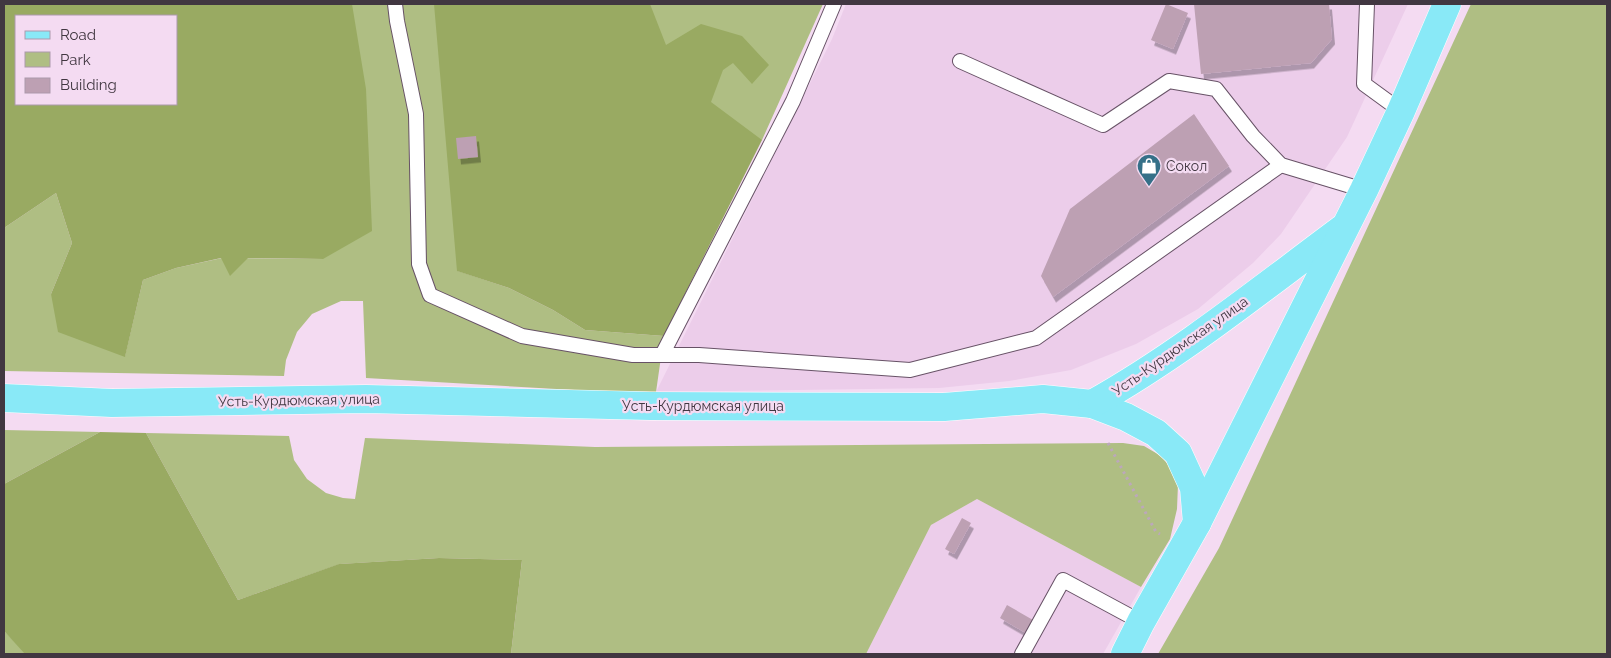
<svg xmlns="http://www.w3.org/2000/svg" width="1611" height="658" font-family="Raleway,sans-serif">
	<defs>
		<filter id="shadow"><feDropShadow dx="3" dy="5.5" stdDeviation="0" flood-color="#0004"/></filter>
	</defs>
	<rect width="100%" height="100%" fill="#f4dbf2"/>
	<!-- built -->
	<g fill="#eccdea">
		<polygon points="846,4 1408,4 1347,137 1281,234 1253,263 1198,309 1136,344 1071,370 1009,381 939,388 656,392 832,39"/>
		<polygon points="977,499 1141,587 1103,654 866,654 931,525"/>
	</g>
	<!-- green -->
	<g fill="#afbe83">
		<polygon points="264,4 823,4 762,140 458,271 509,288 553,310 585,330 664,336 656,392 592,391 366,378 363,301 341,301 312,314 297,332 286,360 284,376 4,371 4,228 56,193 72,243 51,294 125,356 143,280 176,268 222,258 322,259"/>
		<polygon points="1471,4 1607,4 1607,654 1158,654 1219,548"/>
		<polygon points="4,430 100,432 4,484"/>
		<polygon points="146,433 289,436 294,460 307,479 326,493 343,498 355,499 365,438 595,447 1123,443 1144,446 1161,456 1170,467 1178,484 1177,509 1170,539 1141,587 977,499 931,525 866,654 511,654 522,560 439,558 340,564 238,600"/>
		<polygon points="4,631 25,652 25,654 4,654"/>
	</g>
	<!-- forest -->
	<g fill="#99aa62" fill-rule="evenodd">
		<path d="M 4,4 L 352,4 L 366,89 L 372,231 L 323,259 L 248,258 L 230,276 L 221,258 L 176,268 L 143,280 L 125,357 L 58,332 L 51,294 L 72,243 L 56,193 L 4,228 ZM 16,16 L 176,16 L 176,104 L 16,104 Z"/>
		<polygon points="434,4 650,4 666,45 701,24 742,36 769,65 752,84 733,63 723,70 711,102 762,140 664,336 585,330 553,310 509,288 457,271"/>
		<polygon points="100,432 146,433 238,600 339,564 439,558 522,560 511,654 25,654 4,631 4,484"/>
	</g>
	<!-- building -->
	<g fill="#bda0b3" filter="url(#shadow)">
		<polygon points="1166,4 1188,13 1173,49 1151,40"/>
		<polygon points="1194,4 1329,4 1332,39 1311,63 1201,74"/>
		<polygon points="1194,114 1229,166 1053,297 1041,276 1070,209"/>
		<polygon points="476,136 478,157 458,159 456,138"/>
		<polygon points="962,518 971,523 954,554 945,549"/>
		<polygon points="1007,605 1033,620 1026,633 1000,618"/>
	</g>
	<g fill="none" stroke-linecap="round" stroke-linejoin="round">
		<defs>
			<g id="lane">
				<polyline points="395,4 397,21 416,114 419,264 430,295 522,336 633,355 699,355 910,370 1036,338 1281,165"/>
				<polyline points="1367,4 1364,84 1401,111"/>
				<polyline points="960,61 1103,125 1169,81 1216,89 1253,136 1281,165 1364,190"/>
				<polyline points="662,355 793,101 834,4"/>
				<polyline points="1022,654 1063,580 1141,622"/>
			</g>
			<g id="primary">
				<polyline points="4,398 112,403 366,399 650,406 944,407 1043,399 1092,404 1126,417 1156,433 1178,453 1194,488 1197,523"/>
				<path d="M 1092,404 C 1181,354 1261,289 1342,229"/>
				<polyline points="1125,654 1141,622 1197,523 1364,190 1401,111 1447,4"/>
			</g>
		</defs>
		<!-- lane casing -->
		<use href="#lane" stroke="#675266" stroke-width="16"/>
		<!-- primary casing -->
		<use href="#primary" stroke="#fff" stroke-width="29"/>
		<!-- path -->
		<polyline stroke="#bca8bb" stroke-width="3" stroke-dasharray="2.5 4" stroke-linecap="butt" points="1108,443 1156,532 1160,534"/>
		<!-- lane -->
		<use href="#lane" stroke="#fff" stroke-width="14"/>
		<!-- primary -->
		<use href="#primary" stroke="#89e9f7" stroke-width="28"/>
	</g>
	<!-- icons -->
	<defs>
		<symbol id="shop-pin" viewBox="-11 -11 22 30"><path d="M0 17L-7.5 6A9.5 9.5 0 1 1 7.5 6Z" fill="#357088" stroke="#f4dbf2"/><path d="M-5-2.5h2.3a2.7 3.5 0 0 1 5.4 0H5L5.5 6h-11ZM-1.5-2.5h3a1.5 2.3 0 0 0-3 0Z" fill="#fff"/></symbol>
	</defs>
	<g fill-rule="evenodd">
		<use href="#shop-pin" x="1135" y="152" width="28" height="38"/>
	</g>
	<g text-anchor="middle" dominant-baseline="central" stroke-width="4.5" stroke-linejoin="round" paint-order="stroke">
		<!-- poi labels -->
		<g font-size="14" fill="#413741" stroke="#f4dbf2" text-anchor="start">
			<text x="1166" y="166">Сокол</text>
		</g>
		<!-- street labels -->
		<g font-size="14" fill="#413741" stroke="#f4dbf2">
			<text transform="translate(1180 346) rotate(-35)">Усть-Курдюмская улица</text>
			<text transform="translate(299 400) rotate(-1)">Усть-Курдюмская улица</text>
			<text x="703" y="406">Усть-Курдюмская улица</text>
		</g>
	</g>
	<!-- border -->
	<rect width="1611" height="658" fill="none" stroke="#413741" stroke-width="10"/>
	<!-- legend -->
	<rect x="15" y="15" width="162" height="90" fill="#f4dbf2" stroke="#ac99ab"/>
	<rect x="25" y="31" width="25" height="8" fill="#89e9f7" stroke="#ac99ab"/>
	<text x="60" y="40" font-size="15" fill="#413741">Road</text>
	<rect x="25" y="52" width="25" height="15" fill="#afbe83" stroke="#ac99ab"/>
	<text x="60" y="65" font-size="15" fill="#413741">Park</text>
	<rect x="25" y="78" width="25" height="15" fill="#bda0b3" stroke="#ac99ab"/>
	<text x="60" y="90" font-size="15" fill="#413741">Building</text>
</svg>
